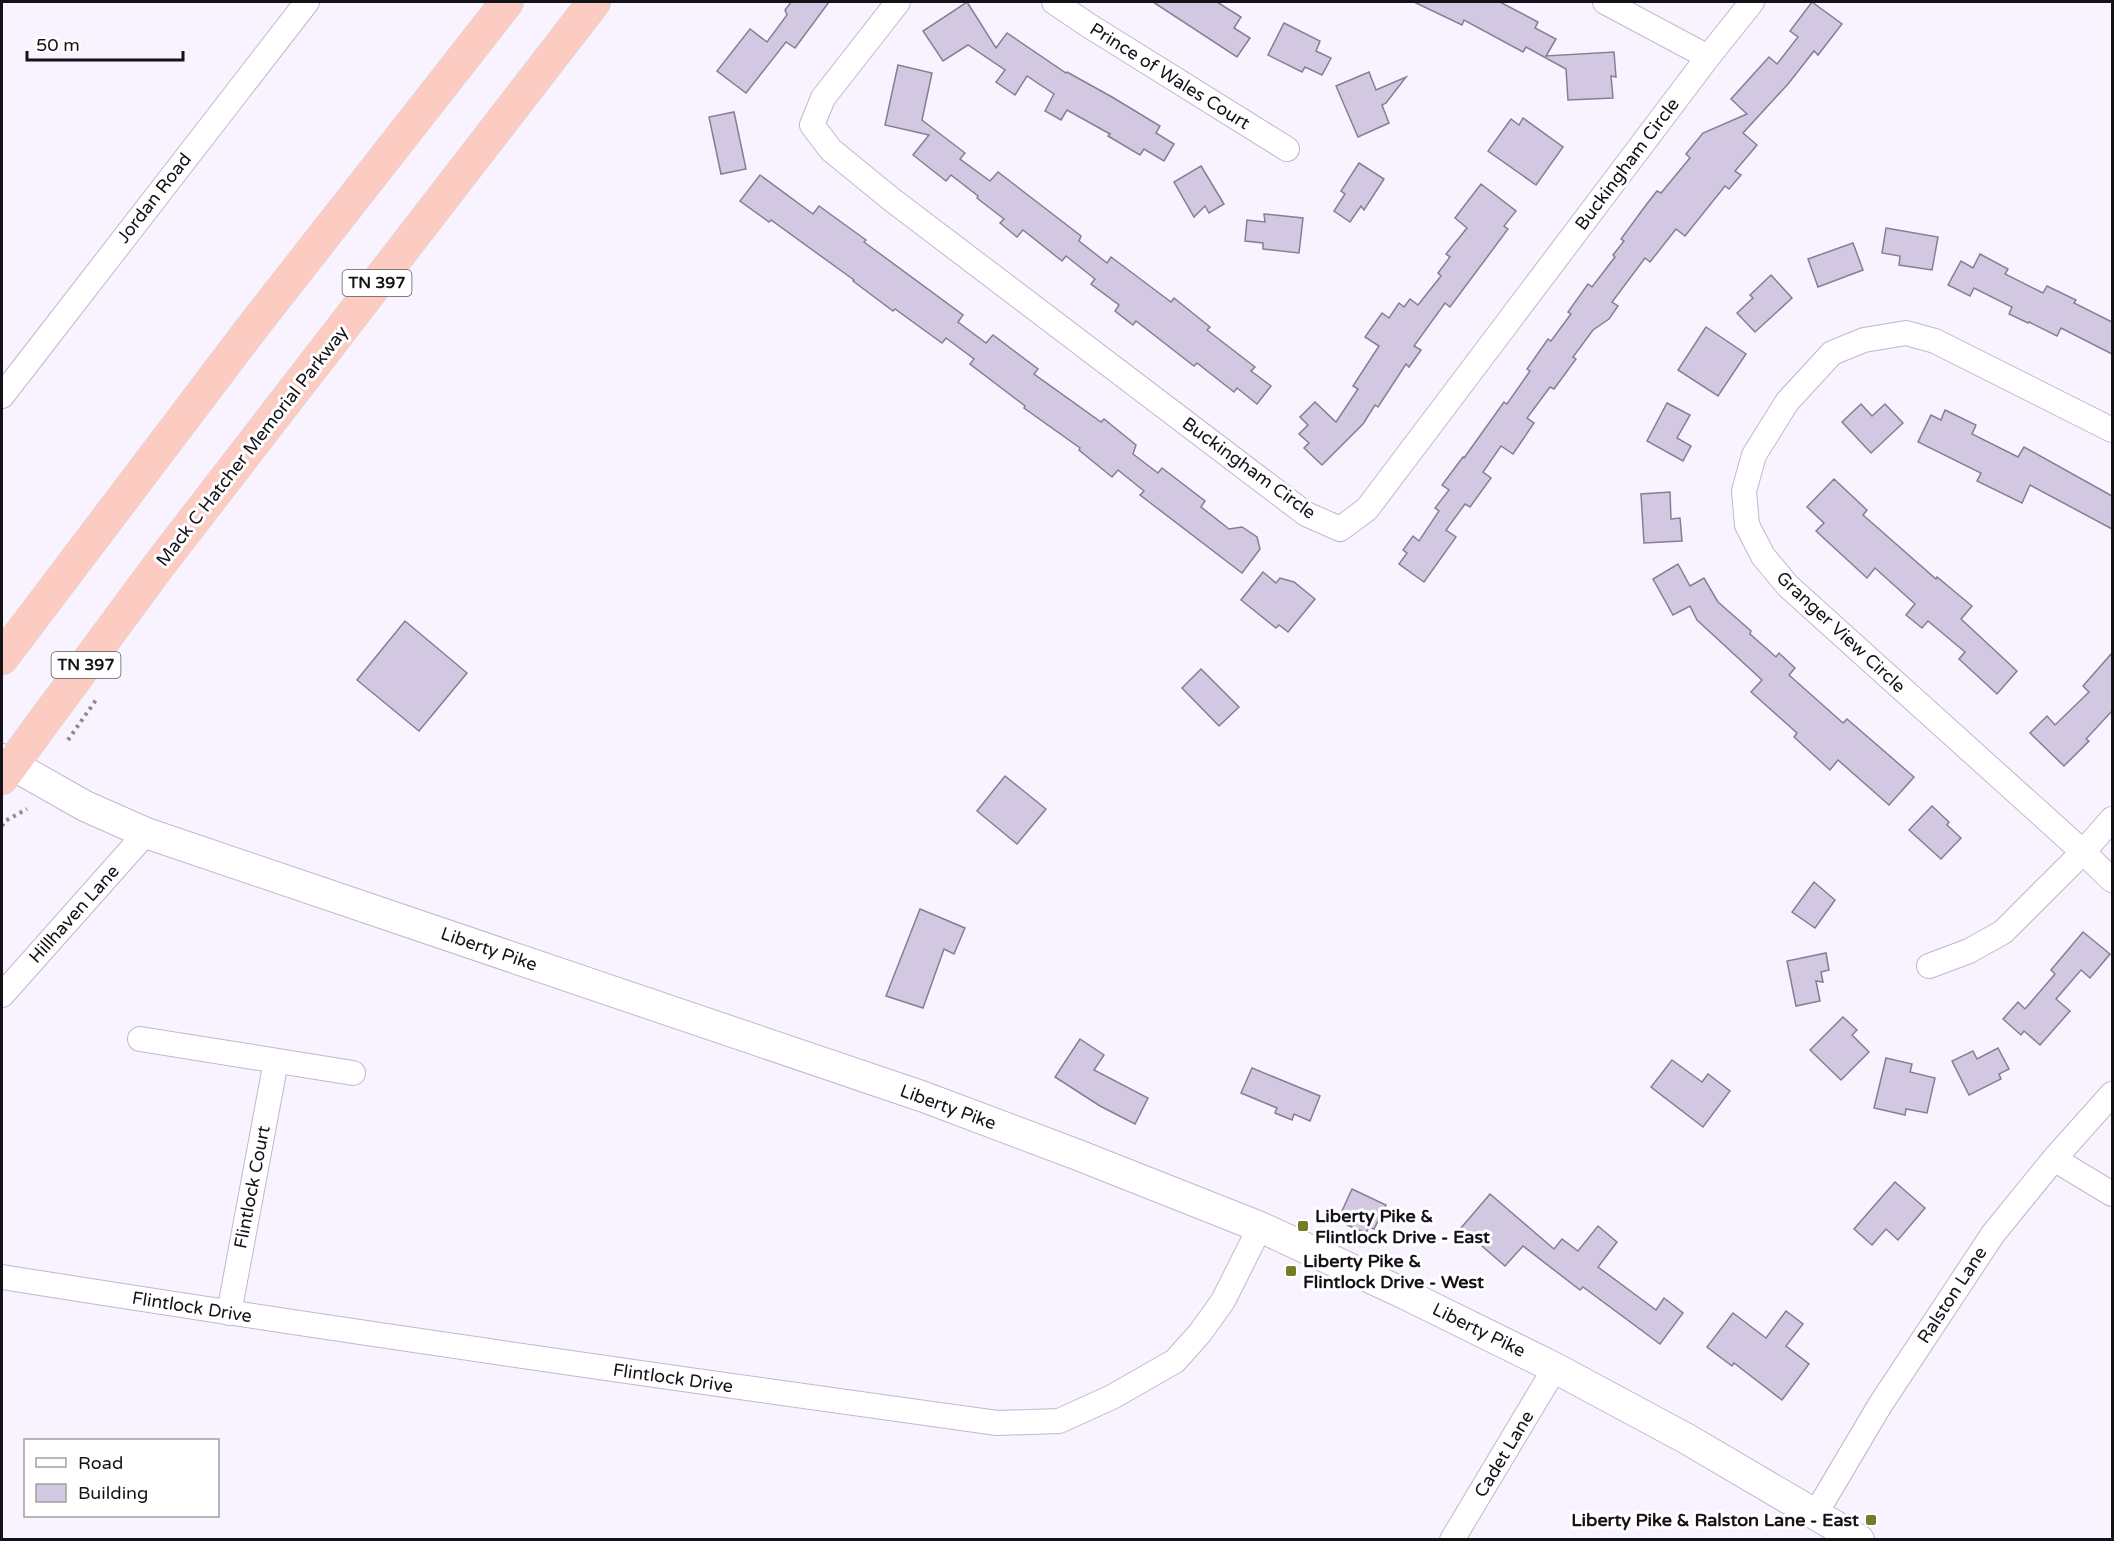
<svg xmlns="http://www.w3.org/2000/svg" width="2114" height="1541" font-family="'Varela Round',sans-serif">
	<rect width="100%" height="100%" fill="#f8f3fe"/>
	<!-- building -->
	<g fill="#d3c8e2" stroke="#887d95" stroke-width="1.5">
		<polygon points="791,2 829,2 795,48 786,42 746,93 717,71 750,29 767,42 787,15 785,10"/>
		<polygon points="967,2 996,48 1007,33 1066,73 1067,72 1112,97 1160,126 1156,133 1174,144 1164,161 1144,149 1140,155 1108,136 1110,134 1067,110 1061,120 1045,111 1054,94 1027,76 1015,95 996,82 1005,70 968,45 943,61 923,31"/>
		<polygon points="1153,2 1217,2 1241,17 1234,28 1250,38 1237,57"/>
		<polygon points="1414,2 1500,2 1538,22 1535,28 1556,39 1546,56 1614,52 1616,77 1611,76 1613,98 1568,100 1566,69 1526,47 1523,52 1464,20 1462,25"/>
		<polygon points="1812,2 1842,24 1818,55 1814,51 1788,84 1743,133 1757,145 1735,171 1741,175 1729,189 1725,186 1685,236 1676,229 1650,262 1645,258 1612,302 1618,306 1609,319 1593,330 1573,357 1576,359 1554,389 1550,387 1527,418 1534,423 1513,454 1501,446 1483,472 1491,478 1470,507 1465,504 1446,530 1456,537 1424,582 1399,564 1407,553 1403,550 1413,536 1419,541 1439,511 1435,508 1449,490 1442,485 1463,457 1464,458 1504,402 1507,404 1530,371 1527,369 1548,339 1551,341 1571,314 1568,312 1588,284 1592,287 1615,257 1613,255 1624,241 1621,239 1646,205 1657,191 1661,193 1690,158 1686,154 1703,133 1747,114 1731,99 1769,57 1777,64 1798,37 1790,31"/>
		<polygon points="1284,23 1320,41 1316,51 1331,58 1322,75 1305,67 1302,72 1268,55"/>
		<polygon points="898,65 932,73 922,120 965,153 960,159 990,181 998,172 1081,236 1079,241 1107,263 1111,257 1171,302 1174,298 1210,327 1207,330 1255,367 1251,371 1271,386 1257,404 1237,388 1234,392 1197,363 1194,366 1136,321 1133,325 1115,311 1119,305 1091,284 1095,279 1066,256 1062,261 1023,230 1017,237 1000,223 1004,219 977,198 978,196 951,175 946,181 913,155 929,135 885,125"/>
		<polygon points="1369,72 1376,90 1406,77 1386,103 1382,105 1389,123 1358,137 1336,86"/>
		<polygon points="734,112 746,169 721,174 709,117"/>
		<polygon points="1523,118 1563,147 1536,185 1488,151 1511,119 1519,125"/>
		<polygon points="1359,163 1384,179 1364,210 1361,206 1350,222 1334,211 1345,194 1341,191"/>
		<polygon points="1201,166 1224,204 1209,213 1205,206 1194,217 1174,182"/>
		<polygon points="760,175 813,214 819,206 866,240 864,242 963,315 958,322 986,343 993,335 1038,369 1034,374 1101,422 1104,419 1136,445 1133,454 1158,473 1162,468 1205,501 1201,507 1229,529 1242,527 1257,537 1260,549 1242,573 1140,495 1144,491 1118,470 1112,477 1079,450 1080,448 1024,408 1025,406 970,364 974,359 946,338 942,343 895,309 893,311 853,281 854,280 771,220 769,222 740,201"/>
		<polygon points="1481,184 1516,211 1504,226 1508,229 1450,307 1445,303 1414,346 1421,350 1409,367 1406,364 1378,407 1375,405 1363,424 1322,465 1304,448 1309,443 1299,434 1308,425 1300,417 1315,402 1336,422 1358,389 1353,386 1379,346 1365,337 1382,313 1389,318 1399,303 1404,307 1410,299 1418,305 1441,276 1438,273 1450,257 1446,254 1467,228 1455,218"/>
		<polygon points="1264,214 1303,218 1299,253 1263,249 1263,243 1245,241 1247,220 1265,222"/>
		<polygon points="1886,228 1938,237 1932,270 1899,265 1900,256 1882,253"/>
		<polygon points="1853,243 1863,270 1818,287 1808,259"/>
		<polygon points="1980,254 2008,269 2005,274 2043,293 2047,286 2076,300 2074,303 2112,322 2112,354 2061,328 2057,336 2029,322 2028,323 2009,314 2012,307 1974,288 1970,296 1948,285 1961,261 1973,268"/>
		<polygon points="1771,275 1792,298 1755,332 1737,313 1753,298 1750,295"/>
		<polygon points="1706,327 1746,354 1718,396 1678,370"/>
		<polygon points="1667,403 1690,415 1677,438 1691,446 1683,461 1647,441"/>
		<polygon points="1861,404 1872,416 1885,404 1903,423 1871,453 1842,422"/>
		<polygon points="1945,410 1976,425 1972,434 2018,457 2024,447 2112,496 2112,529 2030,485 2022,503 1977,481 1981,473 1918,442 1931,415 1941,420"/>
		<polygon points="1834,479 1867,510 1863,515 1936,579 1937,577 1972,606 1961,619 2017,671 1997,694 1959,659 1965,652 1928,621 1922,628 1906,615 1915,604 1875,568 1867,578 1816,531 1824,523 1807,507"/>
		<polygon points="1670,492 1671,519 1680,518 1682,541 1644,543 1641,494"/>
		<polygon points="1678,564 1690,586 1704,578 1718,602 1751,631 1750,634 1776,657 1779,653 1795,668 1789,675 1843,723 1847,719 1914,777 1889,805 1838,760 1830,770 1794,737 1797,733 1751,692 1762,680 1697,620 1690,606 1673,615 1653,579"/>
		<polygon points="1263,572 1276,583 1280,578 1294,582 1315,599 1288,632 1279,625 1276,628 1241,600"/>
		<polygon points="405,621 467,673 419,731 357,680"/>
		<polygon points="2112,653 2112,711 2086,739 2089,741 2064,766 2030,733 2047,716 2055,725 2089,692 2083,686"/>
		<polygon points="1201,669 1239,707 1219,726 1182,688"/>
		<polygon points="1005,776 1046,809 1017,844 977,811"/>
		<polygon points="1932,806 1949,822 1947,825 1961,838 1941,859 1909,830"/>
		<polygon points="1814,882 1835,900 1815,928 1792,912"/>
		<polygon points="920,909 965,928 954,954 944,949 923,1008 886,996"/>
		<polygon points="2083,932 2110,954 2090,978 2081,970 2056,999 2070,1011 2040,1045 2024,1031 2021,1035 2003,1019 2018,1002 2025,1009 2055,974 2051,970"/>
		<polygon points="1826,953 1829,970 1821,972 1823,982 1816,981 1820,1001 1796,1006 1787,961"/>
		<polygon points="1843,1017 1857,1030 1852,1035 1869,1052 1841,1080 1810,1050"/>
		<polygon points="1080,1039 1104,1055 1094,1070 1148,1098 1135,1124 1100,1106 1055,1077"/>
		<polygon points="1998,1048 2009,1069 1999,1074 2001,1079 1969,1095 1952,1061 1973,1051 1977,1059"/>
		<polygon points="1886,1058 1912,1064 1910,1072 1935,1078 1927,1113 1906,1109 1905,1115 1874,1108"/>
		<polygon points="1672,1060 1702,1082 1708,1074 1730,1091 1703,1127 1651,1087"/>
		<polygon points="1252,1068 1320,1096 1310,1121 1294,1114 1292,1120 1275,1113 1277,1108 1241,1093"/>
		<polygon points="1895,1182 1925,1208 1898,1240 1886,1229 1872,1245 1854,1229"/>
		<polygon points="1352,1189 1386,1205 1374,1229 1369,1227 1366,1233 1347,1225 1351,1216 1342,1211"/>
		<polygon points="1490,1194 1554,1249 1562,1239 1578,1251 1598,1226 1617,1242 1598,1267 1656,1310 1664,1298 1683,1313 1660,1344 1583,1287 1580,1290 1523,1246 1505,1266 1461,1228"/>
		<polygon points="1786,1311 1803,1324 1786,1346 1809,1364 1782,1400 1734,1363 1732,1366 1707,1347 1733,1313 1766,1338"/>
	</g>
	<g fill="none" stroke-linecap="round" stroke-linejoin="round">
		<defs>
			<g id="minor">
				<polyline points="898,2 823,98 812,125 831,150 891,199 1306,514 1340,529 1367,509 1708,57 1752,2"/>
				<polyline points="1054,2 1088,25 1287,149"/>
				<polyline points="1605,2 1708,57"/>
				<polyline points="2,396 307,2"/>
				<polyline points="2112,430 1935,341 1906,333 1864,340 1832,353 1787,402 1754,455 1744,491 1747,525 1763,556 1788,586 2083,852 2112,819"/>
				<polyline points="1929,966 1969,951 2003,932 2083,852 2112,880"/>
				<polyline points="2,995 146,833"/>
				<polyline points="140,1039 353,1073"/>
				<polyline points="2054,1159 2112,1194"/>
				<path d="M 2,1277 C 333,1330 664,1377 997,1423 L 1059,1421 L 1112,1397 L 1175,1361 L 1200,1333 L 1223,1301 L 1260,1227"/>
				<polyline points="229,1313 276,1061"/>
				<polyline points="1816,1513 1880,1405 1993,1234 2054,1159 2112,1094"/>
				<polyline points="1452,1540 1555,1368"/>
			</g>
			<polyline id="tertiary" points="2,759 85,806 146,833 924,1097 1078,1155 1260,1227 1405,1294 1555,1368 1687,1439 1859,1540"/>
			<g id="trunk">
				<polyline points="2,658 251,329 507,2"/>
				<polyline points="2,778 160,564 594,2"/>
			</g>
		</defs>
		<!-- minor casing -->
		<use href="#minor" stroke="#c3b6cf" stroke-width="26"/>
		<!-- tertiary casing -->
		<use href="#tertiary" stroke="#c3b6cf" stroke-width="32"/>
		<!-- trunk casing -->
		<use href="#trunk" stroke="#d5d4d6" stroke-width="34"/>
		<!-- path -->
		<g stroke="#8d8992" stroke-width="4" stroke-dasharray="3 4.5" stroke-linecap="butt">
			<polyline points="68,740 96,700"/>
			<polyline points="2,826 5,821 27,809"/>
		</g>
		<!-- minor -->
		<use href="#minor" stroke="#fff" stroke-width="24"/>
		<!-- tertiary -->
		<use href="#tertiary" stroke="#fff" stroke-width="30"/>
		<!-- trunk -->
		<use href="#trunk" stroke="#fcccc2" stroke-width="33"/>
	</g>
	<!-- markers -->
	<g fill="#757c26" stroke="#fff" stroke-width="2">
		<rect x="1297" y="1220" width="12" height="12" rx="3"/>
		<rect x="1285" y="1265" width="12" height="12" rx="3"/>
		<rect x="1865" y="1514" width="12" height="12" rx="3"/>
	</g>
	<g text-anchor="middle" dominant-baseline="central" stroke-width="6" stroke-linejoin="round" paint-order="stroke">
		<!-- shield labels -->
		<g fill="#fff" stroke="#5b585e" stroke-width="1.5">
			<rect x="342.5" y="270" width="69" height="26" rx="4.5"/>
			<rect x="51.5" y="652" width="69" height="26" rx="4.5"/>
		</g>
		<g font-size="16" font-weight="bold" fill="#151119">
			<text x="377" y="283">TN 397</text>
			<text x="86" y="665">TN 397</text>
		</g>
		<!-- street labels -->
		<g font-size="18" fill="#151119" stroke="#fff">
			<text transform="translate(1170 76) rotate(32)">Prince of Wales Court</text>
			<text transform="translate(1627 164) rotate(-53)">Buckingham Circle</text>
			<text transform="translate(154 198) rotate(-52)">Jordan Road</text>
			<text transform="translate(252 446) rotate(-52)">Mack C Hatcher Memorial Parkway</text>
			<text transform="translate(1249 468) rotate(36)">Buckingham Circle</text>
			<text transform="translate(1841 632) rotate(43)">Granger View Circle</text>
			<text transform="translate(74 914) rotate(-48)">Hillhaven Lane</text>
			<text transform="translate(489 949) rotate(19)">Liberty Pike</text>
			<text transform="translate(948 1107) rotate(20)">Liberty Pike</text>
			<text transform="translate(252 1187) rotate(-79)">Flintlock Court</text>
			<text transform="translate(1952 1295) rotate(-57)">Ralston Lane</text>
			<text transform="translate(192 1307) rotate(9)">Flintlock Drive</text>
			<text transform="translate(1479 1330) rotate(26)">Liberty Pike</text>
			<text transform="translate(673 1378) rotate(8)">Flintlock Drive</text>
			<text transform="translate(1504 1454) rotate(-59)">Cadet Lane</text>
		</g>
		<!-- poi labels -->
		<g font-size="18" font-weight="bold" fill="#151119" stroke="#fff" text-anchor="start">
			<text x="1315" y="1216">Liberty Pike &amp;<tspan x="1315" dy="21">Flintlock Drive - East</tspan></text>
			<text x="1303" y="1261">Liberty Pike &amp;<tspan x="1303" dy="21">Flintlock Drive - West</tspan></text>
			<text x="1859" y="1520" text-anchor="end">Liberty Pike &amp; Ralston Lane - East</text>
		</g>
	</g>
	<!-- border -->
	<rect width="2114" height="1541" fill="none" stroke="#151119" stroke-width="6"/>
	<!-- legend -->
	<rect x="24" y="1439" width="195" height="78" fill="#ffffff" stroke="#a1a0a3" stroke-width="1.5"/>
	<rect x="36" y="1458" width="30" height="9" fill="#ffffff" stroke="#a1a0a3" stroke-width="1.5"/>
	<text x="78" y="1469" font-size="18" fill="#151119">Road</text>
	<rect x="36" y="1484" width="30" height="18" fill="#d3c8e2" stroke="#a1a0a3" stroke-width="1.5"/>
	<text x="78" y="1499" font-size="18" fill="#151119">Building</text>
	<!-- scale -->
	<path d="M27 51v9h156v-9" fill="none" stroke="#151119" stroke-width="3"/>
	<text x="36" y="51" font-size="18" fill="#151119" stroke="#ffffff" stroke-width="4.5" paint-order="stroke">50 m</text>
</svg>
